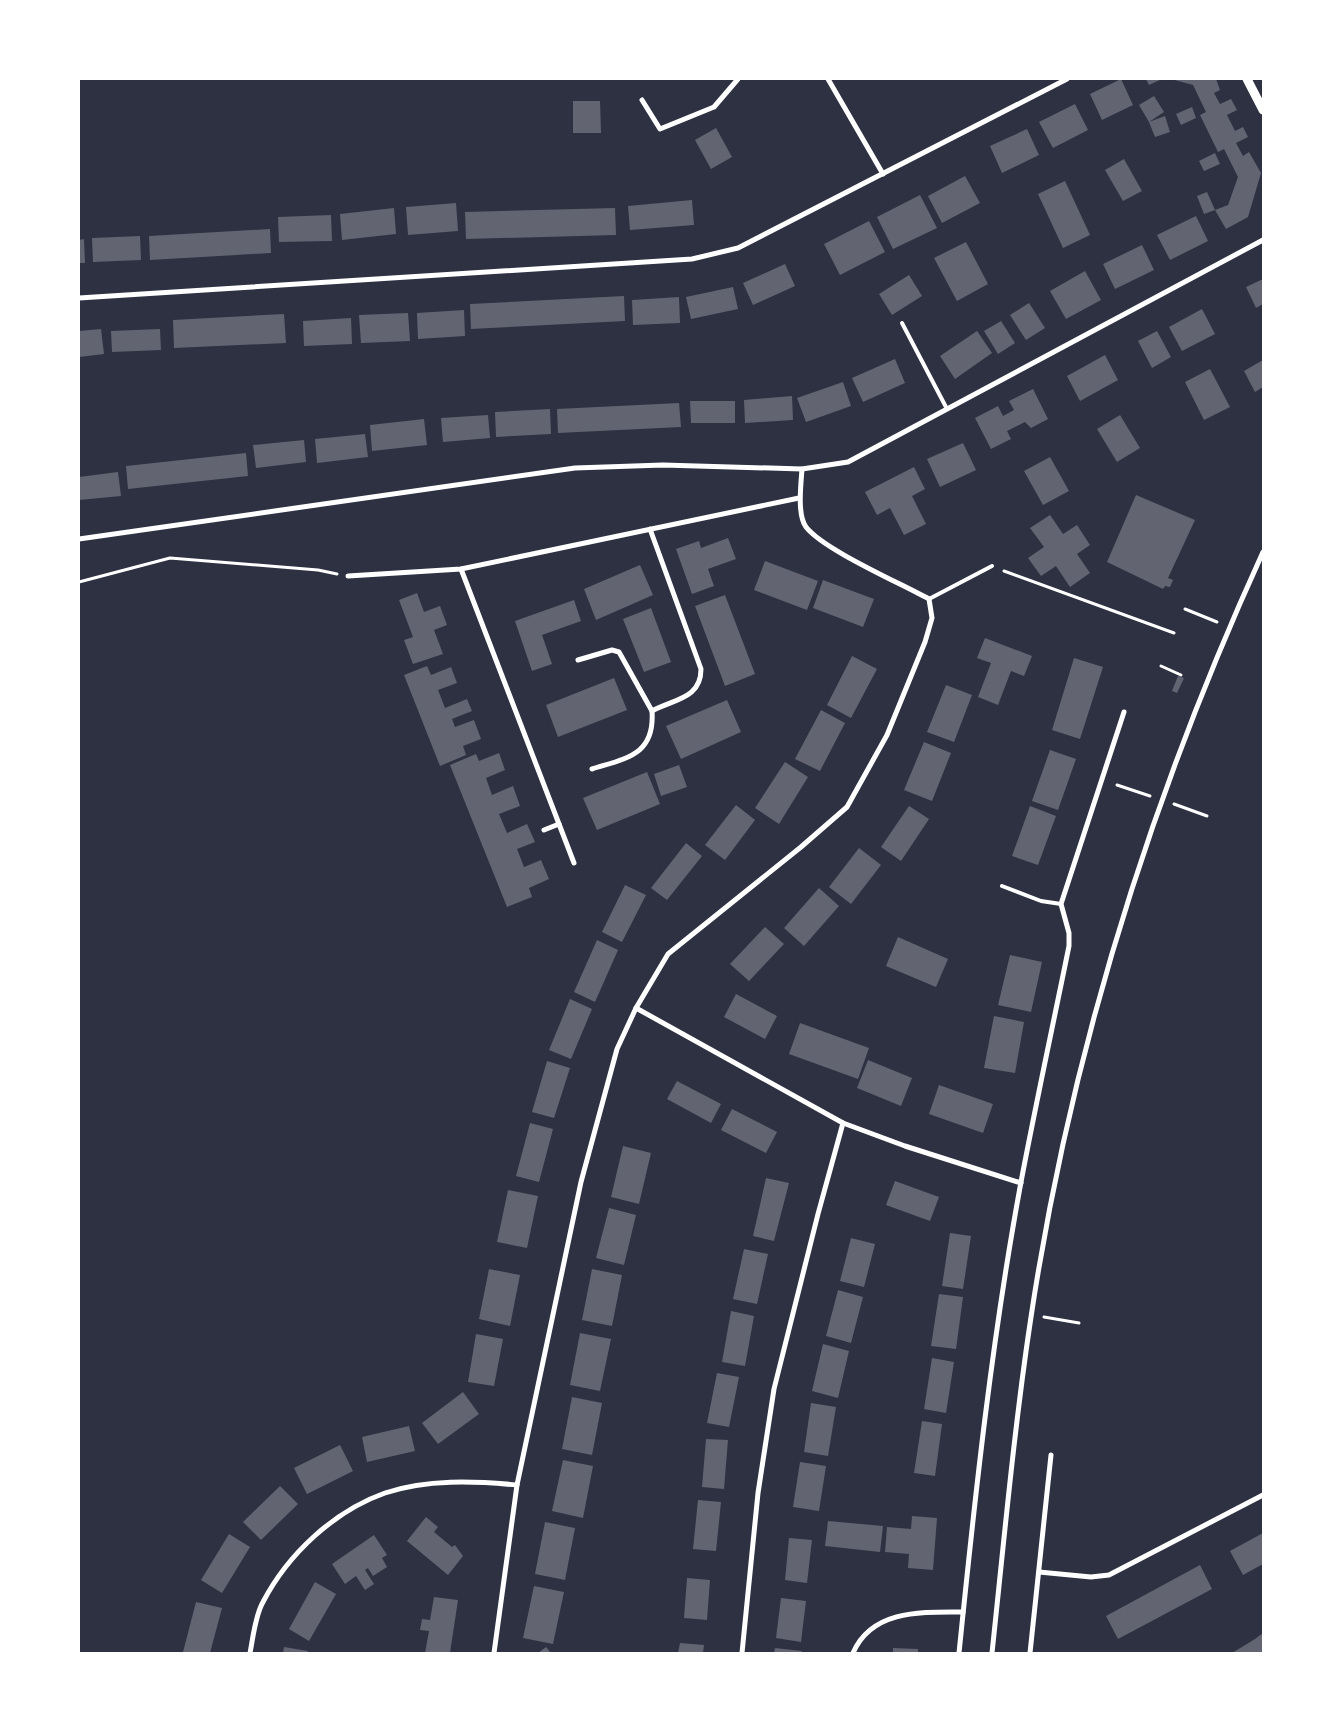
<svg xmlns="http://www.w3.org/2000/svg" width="1342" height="1732" font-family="Roboto,sans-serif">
	<rect width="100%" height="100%" fill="#2d3142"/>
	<!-- building -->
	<g fill="#626471">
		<polygon points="1121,79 1133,105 1102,120 1090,94"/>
		<polygon points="1146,79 1162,79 1149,85"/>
		<polygon points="1171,79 1216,79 1220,90 1214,93 1220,104 1231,99 1237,110 1227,115 1235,131 1243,127 1248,137 1236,143 1243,156 1249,152 1261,173 1248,217 1226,229 1215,210 1228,205 1238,177 1224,149 1218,152 1200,115 1206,112 1193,85"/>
		<polygon points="1154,96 1164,112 1149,122 1165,116 1170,132 1155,137 1149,122 1139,105"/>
		<polygon points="573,101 600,101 601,133 573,133"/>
		<polygon points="1075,104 1088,130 1053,148 1039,122"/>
		<polygon points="1192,107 1196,118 1181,125 1176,114"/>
		<polygon points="716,128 732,157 711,169 695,140"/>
		<polygon points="1027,129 1039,155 1002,173 990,146"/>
		<polygon points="1215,153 1220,164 1204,171 1199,161"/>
		<polygon points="1124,159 1142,191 1123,201 1105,170"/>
		<polygon points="965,176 980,203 942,223 928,196"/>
		<polygon points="1065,181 1090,235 1063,248 1038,194"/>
		<polygon points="1207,192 1215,210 1204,214 1197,196"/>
		<polygon points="920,195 937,228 893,249 877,217"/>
		<polygon points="692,200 694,225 630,230 628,206"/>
		<polygon points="456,203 458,231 408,235 406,207"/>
		<polygon points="394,208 396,234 342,240 340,214"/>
		<polygon points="615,208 616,235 466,239 465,212"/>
		<polygon points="331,215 332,241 279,242 278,217"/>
		<polygon points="1196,216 1208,241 1170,260 1157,235"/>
		<polygon points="869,221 885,252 840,275 824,244"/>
		<polygon points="270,229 271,253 150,260 149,236"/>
		<polygon points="140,236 141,260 93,262 92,238"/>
		<polygon points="84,239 85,263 79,263 79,240"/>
		<polygon points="966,242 988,284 957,301 934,258"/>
		<polygon points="1142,245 1154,270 1115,289 1103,264"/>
		<polygon points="785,264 795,286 753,305 743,283"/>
		<polygon points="1085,271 1101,300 1066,319 1050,291"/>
		<polygon points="909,275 922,296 892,315 879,294"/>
		<polygon points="1263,279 1263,304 1256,308 1246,287"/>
		<polygon points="733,287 738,309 691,319 686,297"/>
		<polygon points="624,296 625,321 471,329 470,304"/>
		<polygon points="679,297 680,323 633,325 632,300"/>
		<polygon points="1029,303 1045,328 1026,340 1010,315"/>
		<polygon points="1202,309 1215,334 1182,351 1169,327"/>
		<polygon points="464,310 465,336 418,339 417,313"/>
		<polygon points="408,313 410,341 361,343 359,315"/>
		<polygon points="284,314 286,343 174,348 173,320"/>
		<polygon points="351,318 352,344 304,346 303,321"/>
		<polygon points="1001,321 1015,343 998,354 984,331"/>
		<polygon points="101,329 104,354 79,357 79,331"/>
		<polygon points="160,329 161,350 112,352 111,331"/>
		<polygon points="977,331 992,353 955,379 940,356"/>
		<polygon points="1157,331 1171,357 1152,368 1138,341"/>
		<polygon points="1105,355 1118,380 1080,401 1067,376"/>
		<polygon points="895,359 905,383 863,402 852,378"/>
		<polygon points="1263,360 1263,387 1255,392 1244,371"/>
		<polygon points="1210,369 1230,407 1204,420 1185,382"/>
		<polygon points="843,382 851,406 806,422 797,398"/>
		<polygon points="1033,389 1048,419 1031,428 1025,422 1007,431 1011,439 991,449 975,418 998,406 1003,416 1014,410 1009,401"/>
		<polygon points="792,396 793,420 745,423 744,400"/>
		<polygon points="690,401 735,401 735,423 691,423"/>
		<polygon points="679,403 681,427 558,433 557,409"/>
		<polygon points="550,409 551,434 496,437 495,412"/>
		<polygon points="488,415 490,438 443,442 441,418"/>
		<polygon points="1120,415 1140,448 1117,462 1097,429"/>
		<polygon points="424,419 427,445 372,451 370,425"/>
		<polygon points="365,434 368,457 317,463 315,439"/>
		<polygon points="304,440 306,462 256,468 253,445"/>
		<polygon points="963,443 976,470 940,487 927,459"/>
		<polygon points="246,453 248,476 128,489 126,466"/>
		<polygon points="1050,457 1069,491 1043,505 1024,471"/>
		<polygon points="914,467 925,489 912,496 926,524 904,535 890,508 877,515 865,492"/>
		<polygon points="118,472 121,496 79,500 79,477"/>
		<polygon points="1136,495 1195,520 1168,578 1173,580 1170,587 1165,586 1163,589 1107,562"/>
		<polygon points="1050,515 1063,534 1077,525 1090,545 1077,554 1090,573 1070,587 1056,566 1041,576 1028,558 1044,547 1030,528"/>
		<polygon points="728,538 736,559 708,569 714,586 692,594 676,549 699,541 701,548"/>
		<polygon points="765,561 818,581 807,610 754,590"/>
		<polygon points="640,565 653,595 596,620 584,589"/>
		<polygon points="823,580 874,599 863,627 813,608"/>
		<polygon points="417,593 424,612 440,606 447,625 434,630 443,654 413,664 404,640 413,637 399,600"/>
		<polygon points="725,595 755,674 725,686 695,606"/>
		<polygon points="574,600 581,621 542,635 552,664 532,671 515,621"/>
		<polygon points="651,608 671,662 644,672 623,619"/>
		<polygon points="985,638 1032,656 1024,676 1011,671 998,705 978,697 991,663 977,658"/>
		<polygon points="852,656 877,669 851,718 827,705"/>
		<polygon points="1074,658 1103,667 1080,739 1052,730"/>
		<polygon points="427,666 431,675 451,667 457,683 438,690 445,708 467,699 472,711 452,719 455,727 474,720 481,739 463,746 466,755 440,766 404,675"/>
		<polygon points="1178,676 1184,678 1177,693 1172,691"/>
		<polygon points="614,678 627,710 558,737 546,705"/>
		<polygon points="946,685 972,695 954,742 927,732"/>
		<polygon points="727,700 741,732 681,759 666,726"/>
		<polygon points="821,710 845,723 820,771 795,759"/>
		<polygon points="924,742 951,753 932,801 904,790"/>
		<polygon points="1050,750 1076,759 1058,810 1032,801"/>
		<polygon points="499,753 505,770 486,778 492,795 513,786 520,806 499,814 507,833 527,824 535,842 517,849 524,867 541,860 549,879 529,888 532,897 507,907 450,765 476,754 479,761"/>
		<polygon points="785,762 808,777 779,824 755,808"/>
		<polygon points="679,765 687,787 661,796 654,774"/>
		<polygon points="647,772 660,804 597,830 583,798"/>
		<polygon points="736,805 755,820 725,860 705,845"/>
		<polygon points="909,806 929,819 901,861 881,847"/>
		<polygon points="1030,806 1056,816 1038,865 1012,856"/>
		<polygon points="686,843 702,856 667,900 651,888"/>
		<polygon points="859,848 881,865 851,904 829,887"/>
		<polygon points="625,885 646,895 622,942 602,932"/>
		<polygon points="819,888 839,906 804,946 784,928"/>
		<polygon points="765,927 784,944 749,981 730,964"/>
		<polygon points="898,937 948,959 936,987 886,966"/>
		<polygon points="597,940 618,950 595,1002 574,992"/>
		<polygon points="1010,955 1042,962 1031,1012 998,1005"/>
		<polygon points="736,994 777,1016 765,1039 724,1017"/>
		<polygon points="570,999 592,1009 571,1059 549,1050"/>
		<polygon points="994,1016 1024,1022 1015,1073 984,1068"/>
		<polygon points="800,1023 869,1048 858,1079 789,1054"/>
		<polygon points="868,1060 912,1078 901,1106 857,1088"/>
		<polygon points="547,1061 570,1068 554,1118 532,1112"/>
		<polygon points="677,1081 721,1104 711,1123 667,1099"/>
		<polygon points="939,1085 993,1104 983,1133 929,1114"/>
		<polygon points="732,1109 777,1132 766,1153 721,1130"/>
		<polygon points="530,1123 553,1129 539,1182 516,1176"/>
		<polygon points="623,1146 651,1153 639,1204 611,1197"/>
		<polygon points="766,1178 789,1183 774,1241 753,1236"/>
		<polygon points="895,1181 939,1197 930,1221 886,1205"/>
		<polygon points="508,1190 538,1196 527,1248 497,1242"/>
		<polygon points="609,1208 636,1215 624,1265 596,1258"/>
		<polygon points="950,1233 971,1236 963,1289 942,1286"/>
		<polygon points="851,1238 875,1244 864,1287 840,1281"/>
		<polygon points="744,1249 768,1254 757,1304 733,1299"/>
		<polygon points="489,1269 520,1275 510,1326 479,1319"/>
		<polygon points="592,1269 622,1275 612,1326 582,1320"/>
		<polygon points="838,1290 863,1297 851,1343 826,1336"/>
		<polygon points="939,1294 963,1297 956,1349 931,1346"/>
		<polygon points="731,1311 754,1316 745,1366 722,1362"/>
		<polygon points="580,1333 611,1339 600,1391 570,1385"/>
		<polygon points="476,1334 503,1339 494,1386 468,1382"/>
		<polygon points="823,1344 849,1351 838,1398 812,1391"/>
		<polygon points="932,1358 954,1362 946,1413 924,1409"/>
		<polygon points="717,1373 739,1377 729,1427 707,1423"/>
		<polygon points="463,1392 479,1414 438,1444 422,1423"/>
		<polygon points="572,1397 602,1403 592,1455 562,1449"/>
		<polygon points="811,1403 836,1407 828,1456 804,1452"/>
		<polygon points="922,1421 942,1424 935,1476 914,1473"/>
		<polygon points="409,1426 415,1451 367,1462 362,1437"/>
		<polygon points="706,1439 728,1440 724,1489 702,1487"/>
		<polygon points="340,1445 353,1471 307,1494 294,1468"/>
		<polygon points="563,1460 593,1466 583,1518 552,1511"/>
		<polygon points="800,1462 826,1466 819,1511 793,1507"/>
		<polygon points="280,1486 298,1504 261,1540 243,1522"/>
		<polygon points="698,1500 721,1502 716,1551 693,1549"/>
		<polygon points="912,1516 937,1518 933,1570 908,1568 909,1554 885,1552 887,1527 911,1529"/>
		<polygon points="426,1517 438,1527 434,1532 452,1547 455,1545 463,1556 448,1575 407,1541"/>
		<polygon points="828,1521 883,1526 880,1552 825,1546"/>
		<polygon points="545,1522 575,1528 565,1580 535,1574"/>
		<polygon points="1263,1533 1263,1564 1243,1575 1230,1551"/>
		<polygon points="229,1534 250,1547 222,1593 201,1580"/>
		<polygon points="374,1535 387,1555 382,1558 387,1567 373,1576 368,1568 365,1570 374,1584 365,1590 356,1576 345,1584 332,1564"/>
		<polygon points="789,1538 812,1540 807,1583 785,1580"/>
		<polygon points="1200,1565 1212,1589 1118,1639 1106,1616"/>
		<polygon points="687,1578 710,1580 707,1620 684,1618"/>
		<polygon points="315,1582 336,1594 309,1641 289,1629"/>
		<polygon points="534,1586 564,1592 553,1644 523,1638"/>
		<polygon points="434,1597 458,1600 450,1653 425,1653 429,1631 420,1630 422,1619 430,1620"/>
		<polygon points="781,1598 806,1601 801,1642 776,1638"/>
		<polygon points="196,1602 222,1608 210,1653 183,1652"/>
		<polygon points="1263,1633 1263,1653 1232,1653 1255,1639"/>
		<polygon points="680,1643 704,1645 703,1653 678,1653"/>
		<polygon points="284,1647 308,1651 307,1653 283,1653"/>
		<polygon points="546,1647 551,1653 538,1653"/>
		<polygon points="775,1648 802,1651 801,1653 774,1653"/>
		<polygon points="893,1648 918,1649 918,1653 893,1653"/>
	</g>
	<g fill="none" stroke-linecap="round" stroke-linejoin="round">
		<!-- path -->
		<g stroke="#fff" stroke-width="3">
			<polyline points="1004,571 1174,633"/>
			<polyline points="79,582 170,558 318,570 337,574"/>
			<polyline points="1185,609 1217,622"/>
			<polyline points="1161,666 1181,675"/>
			<polyline points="1117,785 1150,796"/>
			<polyline points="1174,804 1207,816"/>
			<polyline points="1044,1317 1079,1323"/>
		</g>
		<!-- service -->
		<g stroke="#fff" stroke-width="4">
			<polyline points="902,323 947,409"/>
			<polyline points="929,599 992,566"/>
			<polyline points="1002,886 1041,901 1061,904"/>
		</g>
		<!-- minor -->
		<g stroke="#fff" stroke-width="5">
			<polyline points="828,79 883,174"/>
			<polyline points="642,100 660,129 714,107 738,79"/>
			<polyline points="79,298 692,259 738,248 1067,79"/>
			<polyline points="79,539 575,468 663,465 802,469 848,462 1263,240"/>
			<polyline points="461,569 574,863"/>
			<polyline points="348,576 461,569 799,498"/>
			<path d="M 578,660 L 612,650 L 619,652 L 652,711 C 674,699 701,699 701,669 L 650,529"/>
			<path d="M 592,769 C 627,758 655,755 652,711"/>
			<polyline points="544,830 559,824"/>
			<polyline points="636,1008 843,1123 905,1146 1021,1183"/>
			<polyline points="1039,1572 1091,1577 1109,1575 1263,1495"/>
			<path d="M 250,1653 C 253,1638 255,1616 263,1602 C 288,1554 334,1511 385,1493 C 427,1479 474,1481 517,1485"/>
			<path d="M 494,1653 L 517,1485 L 581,1182 L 617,1049 L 636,1008 L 668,954 L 801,847 L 847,807 L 887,735 L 925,642 L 932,618 L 929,599 C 900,583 824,550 806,527 C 797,515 801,484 802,469"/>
			<polyline points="742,1653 758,1493 774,1389 818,1214 843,1123"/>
			<path d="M 853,1653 C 872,1609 923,1612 963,1612"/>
			<path d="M 959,1653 C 975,1496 992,1338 1021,1182 C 1036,1103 1053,1025 1069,946 L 1069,933 L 1061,904 L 1124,712"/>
			<path d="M 992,1653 C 1004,1541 1014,1429 1031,1317 C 1071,1052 1152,795 1263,552"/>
			<polyline points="1030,1653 1051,1455"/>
		</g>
		<!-- tertiary -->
		<polyline stroke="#fff" stroke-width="9" points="1247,79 1263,110"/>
	</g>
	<!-- border -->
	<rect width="1342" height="1732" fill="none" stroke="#ffffff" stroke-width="160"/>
</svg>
